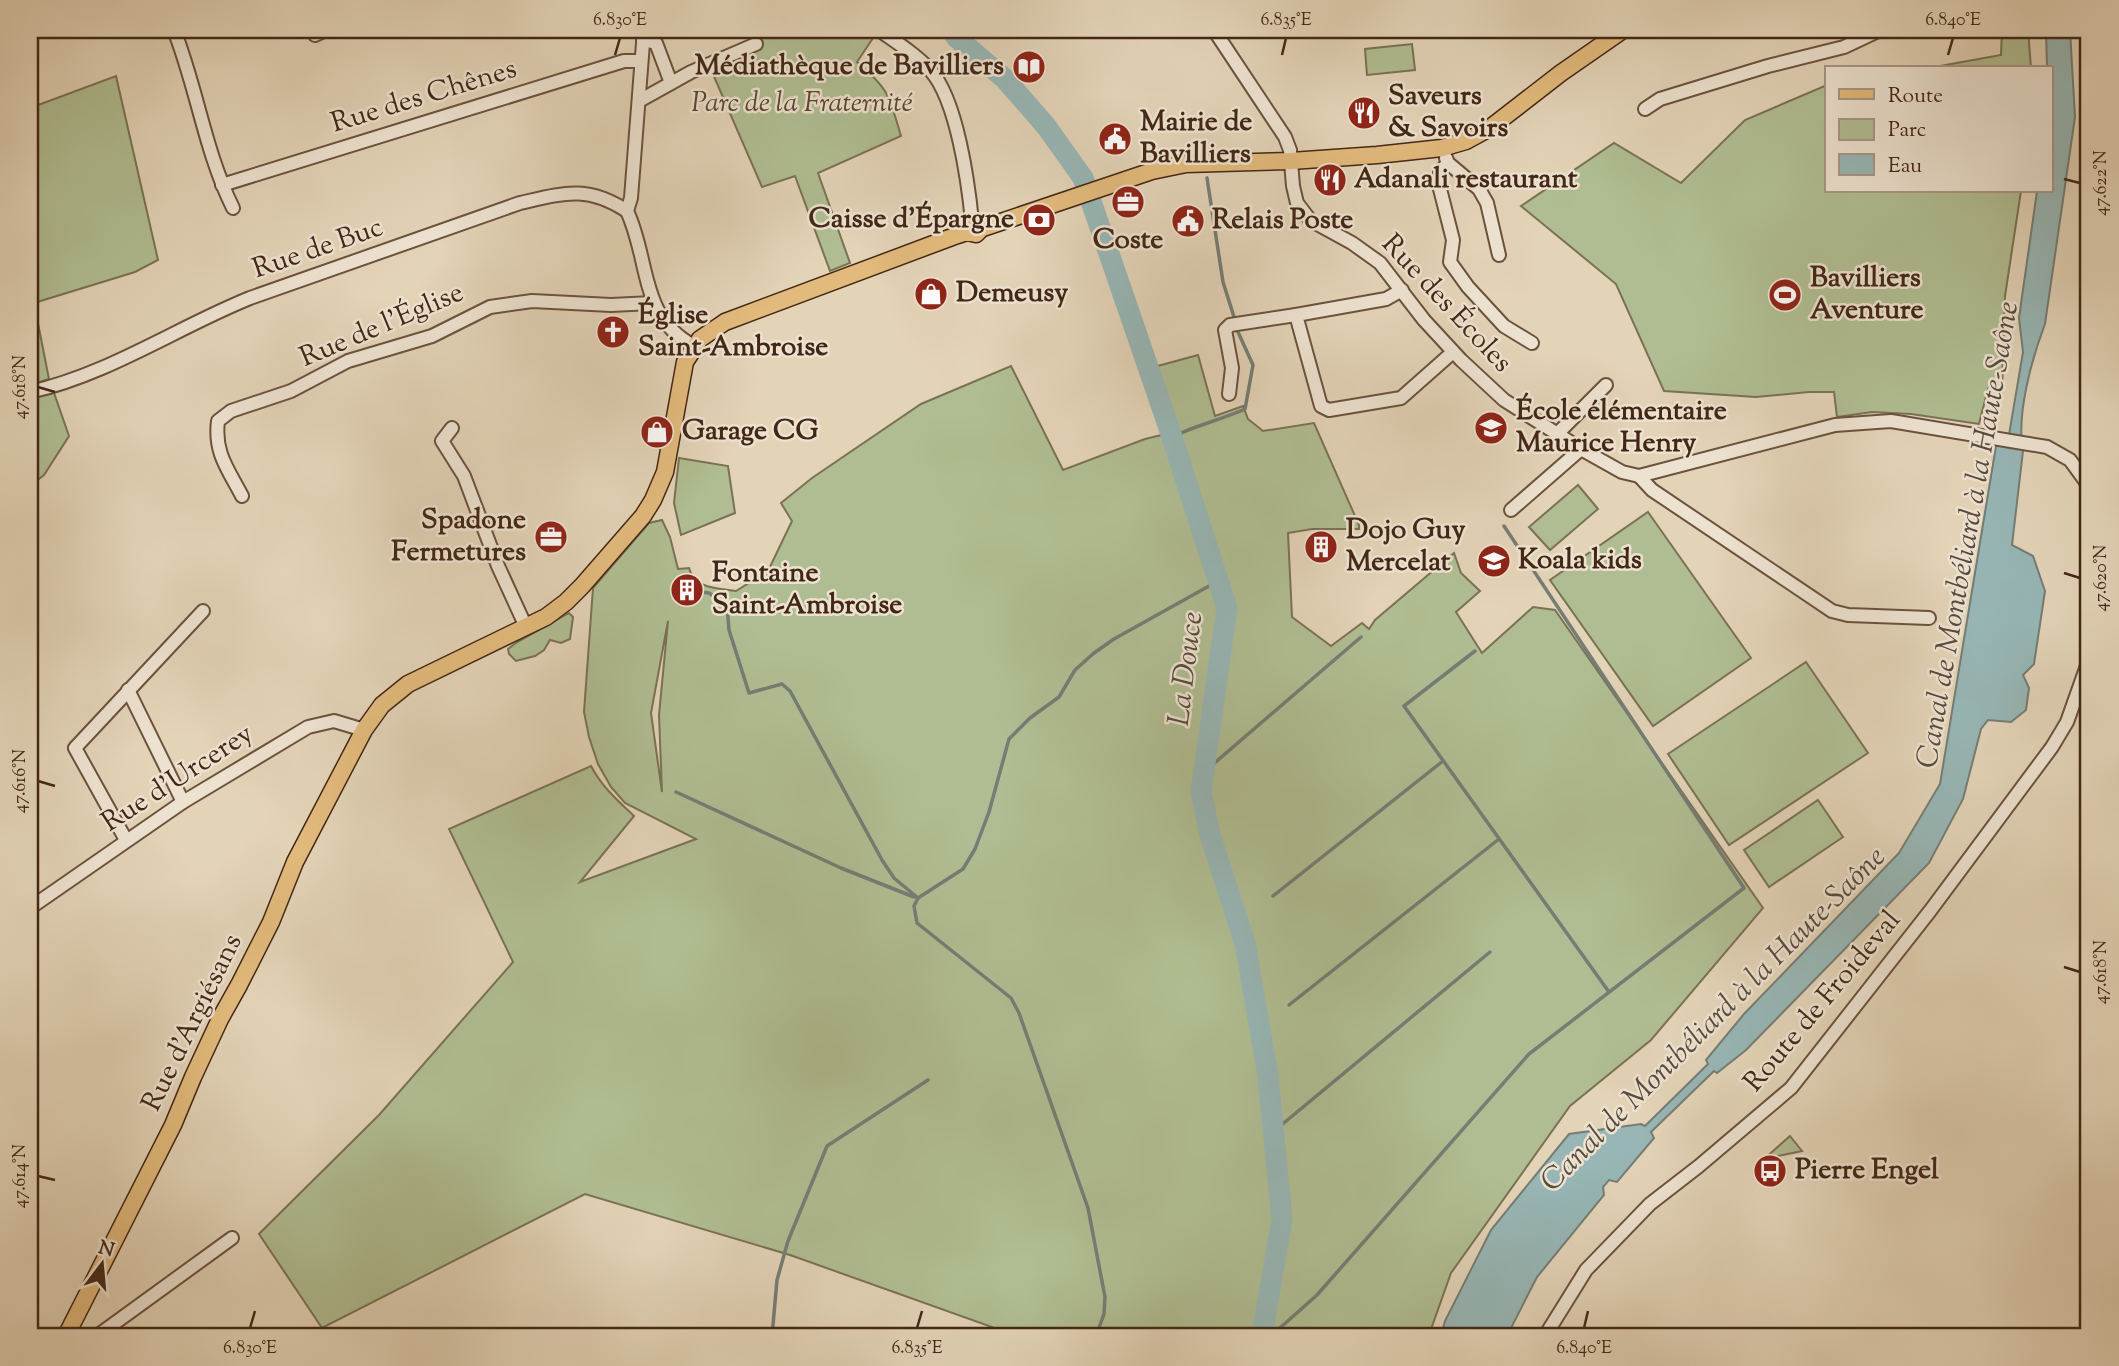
<svg xmlns="http://www.w3.org/2000/svg" width="2119" height="1366" font-family="'Sorts Mill Goudy',serif">
	<rect width="100%" height="100%" fill="#e3d3b7"/>
	<filter id="stains"><feTurbulence type="fractalNoise" baseFrequency=".00286" numOctaves="4"/><feColorMatrix values="0 0 0 0 .2 0 0 0 0 .09 0 0 0 0 .02 0 0 0 .5 -.17"/></filter>
	<radialGradient id="worn" r=".72"><stop offset=".6" stop-color="#630" stop-opacity="0"/><stop offset="1" stop-color="#630" stop-opacity=".3"/></radialGradient>
	<!-- green -->
	<g fill="#b0bd92" stroke="#7a7254" stroke-width="2" fill-rule="evenodd">
		<path d="M 777,30 L 866,30 L 875,35 L 857,62 C 890,90 889,96 901,136 L 818,173 L 850,263 L 830,271 L 795,176 L 762,187 L 712,72 L 737,58 L 735,50 Z"/>
		<polygon points="2002,30 2028,30 2031,68 1929,68 2001,55"/>
		<polygon points="1412,44 1415,70 1367,75 1365,49"/>
		<polygon points="116,76 158,260 135,272 34,303 49,379 30,385 30,108"/>
		<polygon points="1827,85 1827,191 2021,191 2005,296 2002,392 1988,389 1979,424 1911,414 1872,412 1837,417 1834,392 1809,392 1756,397 1664,391 1616,284 1521,206 1614,143 1681,183 1745,120"/>
		<path d="M 1198,355 L 1215,416 L 1243,406 L 1248,419 L 1263,431 L 1314,423 L 1359,525 L 1359,529 L 1312,529 L 1288,533 L 1292,617 L 1331,646 L 1362,623 L 1369,629 L 1375,620 L 1454,553 L 1461,573 L 1480,591 L 1456,612 L 1482,653 L 1533,607 L 1555,610 L 1763,908 L 1651,1040 L 1570,1106 L 1451,1273 L 1430,1332 L 1426,1336 L 1017,1336 L 790,1255 L 585,1194 L 322,1328 L 259,1234 L 379,1115 L 513,962 L 449,829 L 591,766 C 602,787 617,800 634,816 L 580,882 L 696,839 L 625,803 L 611,787 L 598,764 L 589,737 L 584,712 L 593,588 L 649,523 L 662,520 L 670,537 L 678,569 L 689,568 C 694,589 718,588 736,591 L 768,571 L 792,521 L 781,503 L 812,478 L 921,404 L 1011,366 L 1063,470 L 1145,439 L 1178,431 L 1154,367 ZM 668,621 L 659,715 L 662,792 L 651,713 Z"/>
		<polygon points="53,390 69,436 44,475 30,486 30,397"/>
		<polygon points="679,458 728,466 735,513 681,535 674,503"/>
		<polygon points="1578,485 1598,509 1550,550 1529,527"/>
		<polygon points="1648,512 1751,658 1653,726 1550,580"/>
		<polygon points="569,613 573,617 570,639 561,643 550,640 544,650 535,656 516,661 509,654 508,649 516,643"/>
		<polygon points="1806,662 1868,753 1729,845 1668,754"/>
		<polygon points="1818,800 1843,837 1769,887 1744,850"/>
		<polygon points="1790,1136 1802,1151 1764,1159"/>
	</g>
	<!-- water -->
	<path fill="#97b6b5" stroke="#757d75" stroke-width="2" d="M 2046,30 L 2070,30 L 2075,117 L 2045,324 C 2032,358 2016,415 2023,451 L 2012,545 L 2033,556 L 2045,591 L 2034,664 L 2023,675 L 2029,688 L 2026,710 L 2011,722 L 1988,720 L 1981,729 L 1963,799 L 1929,863 L 1746,1050 L 1717,1073 L 1714,1071 L 1651,1132 L 1654,1138 L 1617,1182 L 1609,1180 L 1603,1187 L 1604,1195 L 1537,1277 L 1507,1336 L 1441,1336 L 1445,1321 L 1491,1230 L 1569,1134 L 1641,1124 L 1645,1126 L 1708,1064 L 1706,1060 L 1744,1014 L 1899,853 L 1940,784 L 1996,446 L 2009,435 L 2023,352 L 2019,318 L 2037,191 L 2051,191 L 2051,68 L 2047,68 Z"/>
	<g fill="none" stroke-linecap="round" stroke-linejoin="round">
		<!-- stream -->
		<g stroke="#757d75" stroke-width="3.5">
			<polyline points="1207,178 1223,282 1235,320"/>
			<path d="M 1172,437 C 1196,425 1221,420 1245,409 L 1253,365 L 1238,332"/>
			<polyline points="694,591 709,593 727,606 729,630 749,693 782,684 790,691 882,860 894,878 918,898"/>
			<polyline points="1475,651 1404,706 1609,992"/>
			<polyline points="1204,772 1361,637"/>
			<polyline points="676,792 841,868 914,897"/>
			<polyline points="1273,896 1443,761"/>
			<polyline points="1289,1005 1499,839"/>
			<polyline points="1273,1132 1490,952"/>
			<polyline points="772,1336 777,1280 788,1241 827,1146 928,1080"/>
			<polyline points="1096,1336 1104,1314 1105,1297 1088,1208 1019,1013 1011,998 917,923 914,906 918,898 963,869 975,849 989,812 1009,739 1030,718 1059,697 1075,670 1094,653 1114,639 1218,581"/>
			<polyline points="1271,1336 1317,1295 1529,1054 1744,888 1504,526"/>
		</g>
		<!-- river -->
		<polyline stroke="#97b6b5" stroke-width="21" points="951,30 957,38 1005,79 1046,126 1083,178 1168,425 1227,608 1201,792 1210,835 1245,943 1268,1076 1282,1219 1262,1336"/>
		<defs>
			<g id="minor">
				<path d="M 174,30 C 197,88 205,152 233,208"/>
				<polyline points="313,30 315,35 326,30"/>
				<path d="M 879,30 C 896,42 917,55 931,71 C 957,101 968,181 972,221"/>
				<polyline points="1214,30 1285,137 1290,150 1293,186 1297,203 1310,220 1352,243 1380,263 1424,320 1461,360 1504,400 1581,449 1622,472 1639,476 1652,490 1832,611 1848,615 1929,618"/>
				<polyline points="643,40 656,43 671,83"/>
				<polyline points="639,101 691,72 756,44"/>
				<polyline points="1645,109 1660,99 1768,66 1844,47 1880,30"/>
				<polyline points="1446,158 1448,163 1479,189 1487,203 1499,255"/>
				<polyline points="1448,163 1440,172 1440,189 1453,240 1450,262 1468,287 1504,326 1532,343"/>
				<polyline points="222,185 624,61 641,61"/>
				<polyline points="627,211 631,198 644,30"/>
				<path d="M 627,211 C 650,260 639,317 694,346"/>
				<polyline points="1402,290 1386,299 1296,315 1321,406 1329,410 1401,398 1453,352"/>
				<path d="M 30,392 C 109,374 176,328 250,298 L 520,203 C 564,193 587,185 627,211"/>
				<polyline points="1229,394 1232,368 1225,330 1230,325 1296,315"/>
				<polyline points="452,428 442,441 464,476 498,566 526,627"/>
				<polyline points="1557,434 1606,385"/>
				<polyline points="1639,476 1835,425 1891,421 2047,447 2070,460 2089,486"/>
				<path d="M 242,496 C 228,469 214,453 218,421 L 231,411 L 291,391 L 348,361 L 432,336 L 490,307 L 532,301 L 611,305 L 652,303"/>
				<polyline points="1511,510 1581,449"/>
				<polyline points="128,690 183,802"/>
				<polyline points="126,840 75,748 203,611"/>
				<polyline points="30,908 183,802 308,727 334,721 364,730"/>
				<polyline points="97,1336 232,1238"/>
				<polyline points="1545,1336 1586,1270 1650,1204 1699,1166 1791,1088 1930,911 2052,747 2067,722 2089,660"/>
			</g>
			<g id="major">
				<polyline points="980,229 1152,171 1186,164 1291,161 1377,155 1442,148 1466,141 1490,128 1561,73 1623,30"/>
				<polyline points="66,1336 173,1125 193,1077 220,1019 239,985 271,922 295,862 364,730 382,705 408,684 546,617 566,602 582,586 643,516 653,500 665,472 685,362 700,339 725,322 952,237 967,232 976,234 979,231 979,225 974,221 969,222 966,228 967,232"/>
			</g>
		</defs>
		<!-- minor casing -->
		<use href="#minor" stroke="#6b523e" stroke-width="16"/>
		<!-- major casing -->
		<use href="#major" stroke="#432716" stroke-width="19"/>
		<!-- minor -->
		<use href="#minor" stroke="#ede2d0" stroke-width="12"/>
		<!-- major -->
		<use href="#major" stroke="#e2ba7c" stroke-width="16"/>
	</g>
	<!-- ticks -->
	<path fill="none" stroke="#432716" stroke-width="2.5" d="M 615,55 L 620,38M 1282,55 L 1286,38M 1948,55 L 1953,38M 2064,179 L 2080,183M 38,387 L 55,392M 2064,573 L 2080,578M 38,781 L 55,786M 2064,967 L 2080,972M 38,1176 L 55,1180M 250,1328 L 255,1311M 917,1328 L 922,1311M 1584,1328 L 1588,1311"/>
	<!-- icons -->
	<defs>
		<symbol id="library-disc" viewBox="-11 -11 22 22"><circle r="9.5" fill="#8f2418" stroke="#ede2d0"/><path d="M-6-4Q-3-5.5-.7-3.5V5Q-3 3-6 4ZM6-4Q3-5.5 .7-3.5V5Q3 3 6 4Z" fill="#fff"/></symbol>
		<symbol id="restaurant-disc" viewBox="-11 -11 22 22"><circle r="9.5" fill="#8f2418" stroke="#ede2d0"/><path d="M-5-6h1v4h1v-4h1v4h1v-4h1v5L-1.5 .5V6h-2V.5L-5-1ZM5-6V6H3V1.5H1.5Q1.5-4 5-6Z" fill="#fff"/></symbol>
		<symbol id="civic-disc" viewBox="-11 -11 22 22"><circle r="9.5" fill="#8f2418" stroke="#ede2d0"/><path d="M-.6-6.5H3V-4.5H.6V-3L4-1V1h2V6H-6V1h2V-1L-.6-3ZM-1.2 2.5V6h2.4V2.5Z" fill="#fff"/></symbol>
		<symbol id="office-disc" viewBox="-11 -11 22 22"><circle r="9.5" fill="#8f2418" stroke="#ede2d0"/><path d="M-6-3h4V-5.5h4V-3h4V5H-6ZM-1-4.5V-3h2v-1.5ZM-6 0V1H6V0Z" fill="#fff"/></symbol>
		<symbol id="bank-disc" viewBox="-11 -11 22 22"><circle r="9.5" fill="#8f2418" stroke="#ede2d0"/><path d="M-6-4H6V4H-6ZM0-2.3a2.3 2.3 0 1 0 0 4.6a2.3 2.3 0 1 0 0-4.6Z" fill="#fff"/></symbol>
		<symbol id="shop-disc" viewBox="-11 -11 22 22"><circle r="9.5" fill="#8f2418" stroke="#ede2d0"/><path d="M-5-2.5h2.3a2.7 3.5 0 0 1 5.4 0H5L5.5 6h-11ZM-1.5-2.5h3a1.5 2.3 0 0 0-3 0Z" fill="#fff"/></symbol>
		<symbol id="stadium-disc" viewBox="-11 -11 22 22"><circle r="9.5" fill="#8f2418" stroke="#ede2d0"/><path d="M0-5a6.5 5 0 1 0 0 10a6.5 5 0 1 0 0-10ZM-3.5-1.8h7v3.6h-7Z" fill="#fff"/></symbol>
		<symbol id="church-disc" viewBox="-11 -11 22 22"><circle r="9.5" fill="#8f2418" stroke="#ede2d0"/><path d="M-1.2-6h2.4v3.5h3.3v2.4h-3.3V6h-2.4V-.1h-3.3v-2.4h3.3Z" fill="#fff"/></symbol>
		<symbol id="school-disc" viewBox="-11 -11 22 22"><circle r="9.5" fill="#8f2418" stroke="#ede2d0"/><path d="M0-5L7-2L0 1L-7-2ZM-4 1L0 2.5L4 1V4Q0 6-4 4Z" fill="#fff"/></symbol>
		<symbol id="building-disc" viewBox="-11 -11 22 22"><circle r="9.5" fill="#8f2418" stroke="#ede2d0"/><path d="M-4-6H4V6H1V3H-1V6H-4ZM-2.5-4.3h1.7v1.8h-1.7ZM.8-4.3h1.7v1.8H.8ZM-2.5-1h1.7V.8h-1.7ZM.8-1h1.7V.8H.8Z" fill="#fff"/></symbol>
		<symbol id="bus-disc" viewBox="-11 -11 22 22"><circle r="9.5" fill="#8f2418" stroke="#ede2d0"/><path d="M-5-6H5V4H4V6H2V4H-2V6H-4V4H-5ZM-3.5-4V0h7V-4ZM-3.5 1.2v1.5H-2V1.2ZM2 1.2v1.5H3.5V1.2Z" fill="#fff"/></symbol>
	</defs>
	<g fill-rule="evenodd">
		<use href="#library-disc" x="1010" y="48" width="38" height="38"/>
		<use href="#restaurant-disc" x="1345" y="94" width="38" height="38"/>
		<use href="#civic-disc" x="1096" y="120" width="38" height="38"/>
		<use href="#restaurant-disc" x="1311" y="161" width="38" height="38"/>
		<use href="#office-disc" x="1109" y="183" width="38" height="38"/>
		<use href="#bank-disc" x="1020" y="201" width="38" height="38"/>
		<use href="#civic-disc" x="1169" y="202" width="38" height="38"/>
		<use href="#shop-disc" x="912" y="275" width="38" height="38"/>
		<use href="#stadium-disc" x="1766" y="276" width="38" height="38"/>
		<use href="#church-disc" x="594" y="313" width="38" height="38"/>
		<use href="#school-disc" x="1472" y="409" width="38" height="38"/>
		<use href="#shop-disc" x="638" y="413" width="38" height="38"/>
		<use href="#office-disc" x="532" y="518" width="38" height="38"/>
		<use href="#building-disc" x="1302" y="528" width="38" height="38"/>
		<use href="#school-disc" x="1475" y="542" width="38" height="38"/>
		<use href="#building-disc" x="668" y="571" width="38" height="38"/>
		<use href="#bus-disc" x="1751" y="1152" width="38" height="38"/>
	</g>
	<g text-anchor="middle" dominant-baseline="central" stroke-width="5" stroke-linejoin="round" paint-order="stroke">
		<!-- poi labels -->
		<g font-size="28" font-weight="bold" fill="#432716" stroke="#ede2d0" text-anchor="start">
			<text x="1004" y="67" text-anchor="end">Médiathèque de Bavilliers</text>
			<text x="1388" y="97">Saveurs<tspan x="1388" dy="32">&amp; Savoirs</tspan></text>
			<text x="1140" y="123">Mairie de<tspan x="1140" dy="32">Bavilliers</tspan></text>
			<text x="1354" y="180">Adanali restaurant</text>
			<text x="1014" y="220" text-anchor="end">Caisse d'Épargne</text>
			<text x="1212" y="221">Relais Poste</text>
			<text x="1128" y="241" text-anchor="middle">Coste</text>
			<text x="1810" y="279">Bavilliers<tspan x="1810" dy="32">Aventure</tspan></text>
			<text x="956" y="294">Demeusy</text>
			<text x="638" y="316">Église<tspan x="638" dy="32">Saint-Ambroise</tspan></text>
			<text x="1516" y="412">École élémentaire<tspan x="1516" dy="32">Maurice Henry</tspan></text>
			<text x="682" y="432">Garage CG</text>
			<text x="526" y="521" text-anchor="end">Spadone<tspan x="526" dy="32">Fermetures</tspan></text>
			<text x="1346" y="531">Dojo Guy<tspan x="1346" dy="32">Mercelat</tspan></text>
			<text x="1518" y="561">Koala kids</text>
			<text x="712" y="574">Fontaine<tspan x="712" dy="32">Saint-Ambroise</tspan></text>
			<text x="1795" y="1171">Pierre Engel</text>
		</g>
		<!-- street labels -->
		<g font-size="28" fill="#432716" stroke="#ede2d0">
			<text transform="translate(424 97) rotate(-17)">Rue des Chênes</text>
			<text transform="translate(318 249) rotate(-19)">Rue de Buc</text>
			<text transform="translate(1446 304) rotate(47)">Rue des Écoles</text>
			<text transform="translate(382 326) rotate(-23)">Rue de l'Église</text>
			<text transform="translate(178 779) rotate(-33)">Rue d'Urcerey</text>
			<text transform="translate(1823 1002) rotate(-50)">Route de Froideval</text>
			<text transform="translate(193 1023) rotate(-64)">Rue d'Argiésans</text>
		</g>
		<!-- park labels -->
		<g font-size="28" font-style="italic" fill="#59452f" stroke="#ede2d0">
			<text x="802" y="104">Parc de la Fraternité</text>
		</g>
		<!-- water labels -->
		<g font-size="30" font-style="italic" fill="#584b3e" stroke="#ede2d0">
			<text transform="translate(1969 535) rotate(-80)">Canal de Montbéliard à la Haute-Saône</text>
			<text transform="translate(1187 669) rotate(-83)">La Douce</text>
			<text transform="translate(1714 1020) rotate(-45)">Canal de Montbéliard à la Haute-Saône</text>
		</g>
	</g>
	<!-- margin -->
	<rect width="2119" height="1366" fill="none" stroke="#e3d3b7" stroke-width="77"/>
	<!-- legend -->
	<rect x="1825" y="66" width="228" height="126" fill="#ede2d0" stroke="#a99786" stroke-width="2"/>
	<rect x="1839" y="89" width="35" height="10" fill="#e2ba7c" stroke="#a99786" stroke-width="2"/>
	<text x="1888" y="102" font-size="21" fill="#432716">Route</text>
	<rect x="1839" y="119" width="35" height="21" fill="#b0bd92" stroke="#a99786" stroke-width="2"/>
	<text x="1888" y="136" font-size="21" fill="#432716">Parc</text>
	<rect x="1839" y="154" width="35" height="21" fill="#97b6b5" stroke="#a99786" stroke-width="2"/>
	<text x="1888" y="172" font-size="21" fill="#432716">Eau</text>
	<!-- north arrow -->
	<g transform="translate(102 1264) rotate(16)" stroke="#ede2d0" stroke-width="5" paint-order="stroke">
	<path d="M0-5L12 26L0 18L-12 26Z" fill="#432716"/>
	<text y="-10" font-size="19" font-weight="bold" text-anchor="middle" fill="#432716">N</text>
	</g>
	<rect x="38" y="38" width="2042" height="1290" fill="none" stroke="#432716" stroke-width="2.5"/>
	<g font-size="18" text-anchor="middle" fill="#432716">
		<text x="620" y="25">6.830°E</text>
		<text x="1286" y="25">6.835°E</text>
		<text x="1953" y="25">6.840°E</text>
		<text transform="translate(2100 183) rotate(-90)" y="6">47.622°N</text>
		<text transform="translate(19 387) rotate(-90)" y="6">47.618°N</text>
		<text transform="translate(2100 578) rotate(-90)" y="6">47.620°N</text>
		<text transform="translate(19 781) rotate(-90)" y="6">47.616°N</text>
		<text transform="translate(2100 972) rotate(-90)" y="6">47.618°N</text>
		<text transform="translate(19 1176) rotate(-90)" y="6">47.614°N</text>
		<text x="250" y="1353">6.830°E</text>
		<text x="917" y="1353">6.835°E</text>
		<text x="1584" y="1353">6.840°E</text>
	</g>
	<rect width="100%" height="100%" filter="url(#stains)"/>
	<rect width="100%" height="100%" fill="url(#worn)"/>
</svg>
